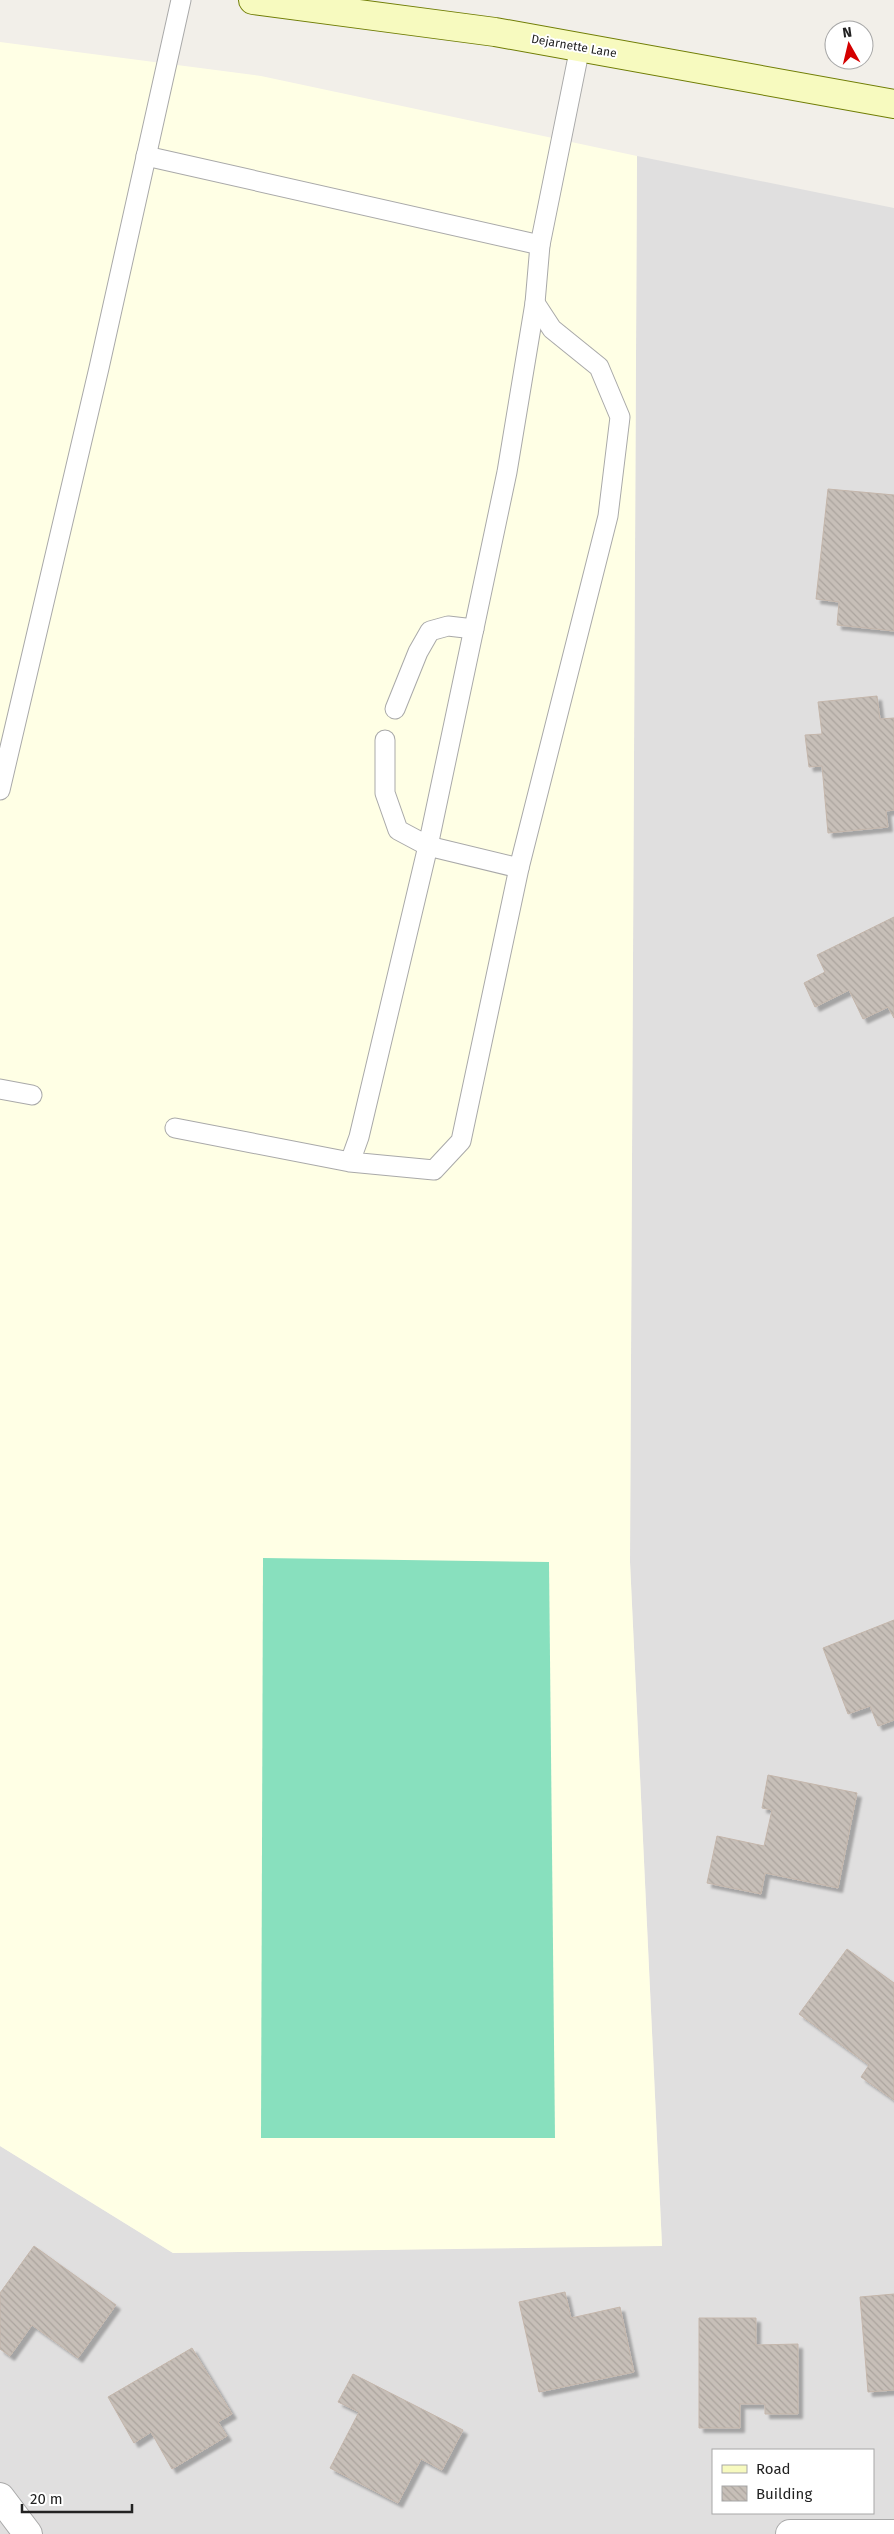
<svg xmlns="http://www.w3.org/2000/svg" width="894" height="2534" font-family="'Fira Sans',sans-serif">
	<defs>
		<pattern id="building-back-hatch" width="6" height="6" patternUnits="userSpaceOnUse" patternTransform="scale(1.25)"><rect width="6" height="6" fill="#c7bfb8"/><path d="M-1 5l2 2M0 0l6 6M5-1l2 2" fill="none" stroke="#aba49e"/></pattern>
		<filter id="shadow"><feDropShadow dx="4.5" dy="4.5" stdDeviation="1" flood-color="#0004"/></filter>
	</defs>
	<rect width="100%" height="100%" fill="#f2efe9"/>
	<!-- residential -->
	<path fill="#e0dfdf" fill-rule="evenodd" d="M 637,156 L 894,208 L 894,2534 L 0,2534 L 0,2146 L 173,2253 L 662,2245 L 630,1562 ZM 713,2450 L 873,2450 L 873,2513 L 713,2513 Z"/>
	<!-- education -->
	<polygon fill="#ffffe5" points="0,42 261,76 637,156 630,1562 662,2246 173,2253 0,2146"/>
	<!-- pitch -->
	<polygon fill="#88e0be" points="263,1558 549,1562 555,2138 261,2138"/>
	<!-- building -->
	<g fill="url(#building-back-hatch)" stroke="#c4b6ab" filter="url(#shadow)">
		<polygon points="828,489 894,495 894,631 837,625 839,602 816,599"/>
		<polygon points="877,696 880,719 894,718 894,810 886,811 888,827 828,833 822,766 809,767 805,735 822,734 818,702"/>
		<polygon points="894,917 894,1018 888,1007 863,1019 849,990 815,1007 804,983 825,972 817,955"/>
		<polygon points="894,1620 894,1720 878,1726 870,1706 848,1714 823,1648"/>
		<polygon points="768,1775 857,1793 838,1888 765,1873 761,1894 707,1883 717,1836 764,1846 772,1810 762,1808"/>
		<polygon points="847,1949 894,1983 894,2100 861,2077 869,2065 799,2014"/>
		<polygon points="34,2246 116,2305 78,2358 32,2325 10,2356 0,2349 0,2293"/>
		<polygon points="565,2292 571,2318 620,2307 634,2372 539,2392 519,2302"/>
		<polygon points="894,2294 894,2390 868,2392 860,2297"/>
		<polygon points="699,2318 756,2318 756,2345 798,2344 798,2414 765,2414 765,2404 740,2404 740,2428 699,2428"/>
		<polygon points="192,2348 232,2414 218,2422 227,2436 172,2469 151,2432 134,2443 108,2397"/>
		<polygon points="353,2374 463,2430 442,2470 421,2459 398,2503 330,2468 359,2412 338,2402"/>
	</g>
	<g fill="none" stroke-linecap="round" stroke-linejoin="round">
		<defs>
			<g id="lane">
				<polyline points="146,156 540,245"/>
				<polyline points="395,709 418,652 430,631 448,626 474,629"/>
				<polyline points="385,740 385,793 398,830 428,846 507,472 535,303 540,245 580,47"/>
				<polyline points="0,790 99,368 181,0"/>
				<polyline points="519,868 608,516 620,417 599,367 552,329 535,303"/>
				<polyline points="0,1089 32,1095"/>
				<polyline points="175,1128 350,1162 434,1170 461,1141 519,868 428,846 359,1137 350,1162"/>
			</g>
			<g id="street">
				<polyline points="0,2497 28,2534"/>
				<polyline points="790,2534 894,2534"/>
			</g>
			<polyline id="secondary" points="253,0 495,32 894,104"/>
		</defs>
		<!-- lane casing -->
		<use href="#lane" stroke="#a9a9a9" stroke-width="21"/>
		<!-- street casing -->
		<use href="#street" stroke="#a9a9a9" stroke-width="30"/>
		<!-- secondary casing -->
		<use href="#secondary" stroke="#707d05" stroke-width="30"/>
		<!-- lane -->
		<use href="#lane" stroke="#fff" stroke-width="19"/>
		<!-- street -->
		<use href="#street" stroke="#fff" stroke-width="28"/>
		<!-- secondary -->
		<use href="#secondary" stroke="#f7fabf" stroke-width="28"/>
	</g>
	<g text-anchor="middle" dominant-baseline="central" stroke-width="4" stroke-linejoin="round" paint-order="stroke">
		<!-- street labels -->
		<g font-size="12" fill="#222" stroke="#fff">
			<text transform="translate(574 46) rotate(10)">Dejarnette Lane</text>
		</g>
	</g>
	<!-- legend -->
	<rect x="712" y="2449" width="162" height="65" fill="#ffffff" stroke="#a7a7a7"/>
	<rect x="722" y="2465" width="25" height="8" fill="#f7fabf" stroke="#a7a7a7"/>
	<text x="756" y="2474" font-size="15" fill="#222222">Road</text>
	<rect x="722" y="2486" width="25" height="15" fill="url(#building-back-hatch)" stroke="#a7a7a7"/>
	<text x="756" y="2499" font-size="15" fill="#222222">Building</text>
	<!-- north arrow -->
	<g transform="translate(849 45) rotate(352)"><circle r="24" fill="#ffffff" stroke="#a7a7a7"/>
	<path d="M0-4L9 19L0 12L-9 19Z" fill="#d40000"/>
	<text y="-8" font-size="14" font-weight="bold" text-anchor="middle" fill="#222222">N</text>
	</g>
	<!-- scale -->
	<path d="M22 2504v8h110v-8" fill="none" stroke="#222222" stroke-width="2.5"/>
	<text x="30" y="2504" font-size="15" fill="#222222" stroke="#ffffff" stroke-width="4" paint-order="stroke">20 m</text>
</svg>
